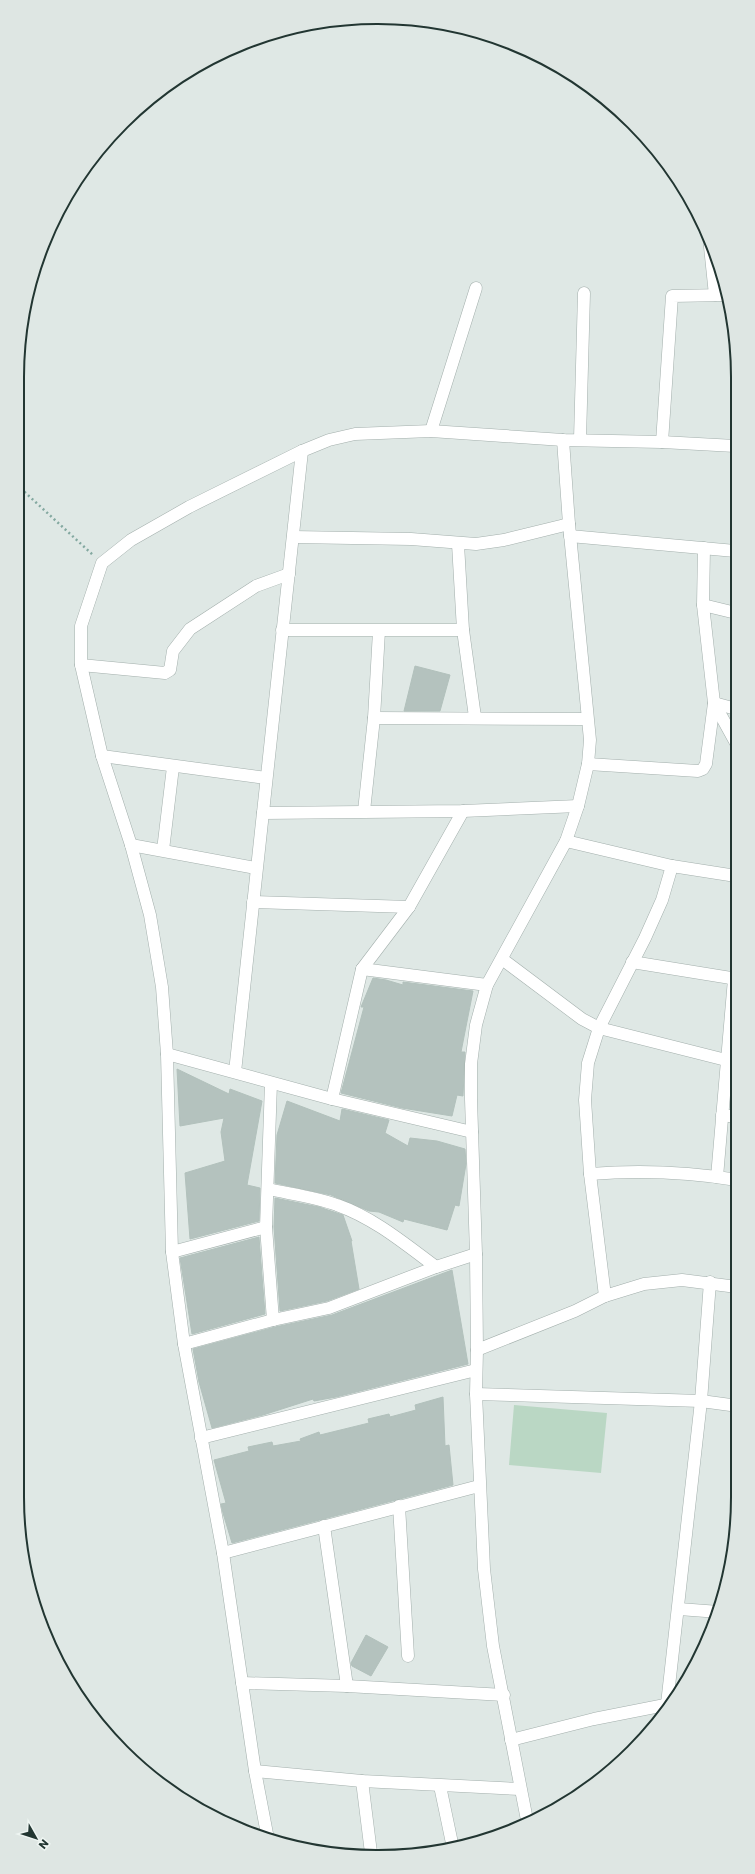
<svg xmlns="http://www.w3.org/2000/svg" width="755" height="1874" font-family="Poppins,sans-serif">
	<rect width="100%" height="100%" fill="#dfe8e5"/>
	<!-- green -->
	<polygon fill="#bad7c4" points="514,1405 607,1413 601,1473 509,1465"/>
	<!-- building -->
	<g fill="#b4c2be" stroke="#b2c1bc">
		<polygon points="415,666 450,675 440,711 404,711"/>
		<polygon points="373,978 386,980 403,985 403,982 473,991 461,1052 465,1052 463,1096 457,1095 452,1116 402,1108 341,1093 364,1007 361,1007"/>
		<polygon points="177,1069 229,1094 230,1089 262,1101 247,1185 260,1188 259,1221 190,1239 185,1173 225,1161 221,1132 224,1118 180,1126"/>
		<polygon points="287,1101 340,1121 342,1109 389,1120 385,1133 408,1146 410,1138 437,1141 465,1149 466,1164 459,1206 455,1205 447,1230 404,1219 403,1222 379,1212 369,1211 331,1195 275,1183 277,1135"/>
		<polygon points="275,1198 319,1207 343,1215 352,1241 351,1241 359,1289 327,1301 280,1311 274,1227"/>
		<polygon points="259,1237 265,1314 192,1334 180,1258"/>
		<polygon points="452,1270 468,1364 336,1397 314,1401 313,1399 263,1415 212,1428 199,1382 193,1349 275,1327 332,1315"/>
		<polygon points="443,1397 445,1446 449,1445 453,1485 232,1543 223,1513 221,1504 226,1503 214,1460 249,1451 248,1447 272,1442 273,1446 301,1441 300,1439 319,1432 320,1435 369,1423 368,1419 389,1414 390,1417 416,1410 415,1405"/>
		<polygon points="366,1635 388,1647 371,1676 352,1666 351,1663"/>
	</g>
	<g fill="none" stroke-linecap="round" stroke-linejoin="round">
		<defs>
			<g id="minor">
				<polyline points="709,237 715,295"/>
				<polyline points="431,431 476,288"/>
				<polyline points="580,439 584,293"/>
				<polyline points="662,442 672,296 725,295"/>
				<polyline points="570,536 735,551"/>
				<polyline points="293,537 411,539 476,544 504,540 569,524"/>
				<polyline points="458,544 463,630 475,717"/>
				<polyline points="703,605 736,613"/>
				<polyline points="282,630 463,630"/>
				<polyline points="81,665 165,673 170,670 173,651 190,629 256,586 289,574"/>
				<polyline points="714,703 736,743"/>
				<polyline points="714,703 736,709"/>
				<polyline points="374,718 587,719"/>
				<polyline points="102,756 266,778"/>
				<polyline points="588,764 698,771 703,769 706,764 714,703 703,605 704,548"/>
				<polyline points="364,811 374,718 379,631"/>
				<polyline points="263,813 463,811 578,806"/>
				<polyline points="566,841 672,866 736,876"/>
				<polyline points="131,845 256,868"/>
				<polyline points="163,850 173,767"/>
				<polyline points="253,902 409,907"/>
				<polyline points="502,959 582,1019 599,1028 726,1060"/>
				<polyline points="632,962 737,979"/>
				<polyline points="362,969 487,985"/>
				<polyline points="167,1054 332,1099 472,1132"/>
				<polyline points="235,1072 302,451"/>
				<polyline points="271,1083 266,1227 273,1320"/>
				<polyline points="332,1099 362,969 409,907 463,811"/>
				<polyline points="722,1115 737,1117"/>
				<path d="M 590,1174 C 640,1170 688,1172 737,1180"/>
				<polyline points="717,1177 734,979"/>
				<path d="M 268,1189 C 291,1194 316,1197 337,1205 C 374,1218 405,1244 436,1267"/>
				<polyline points="172,1252 266,1227"/>
				<polyline points="605,1296 590,1174 585,1100 588,1063 599,1028 645,938 662,900 672,866"/>
				<polyline points="184,1344 273,1320 329,1308 436,1267 476,1254"/>
				<polyline points="477,1350 575,1311 605,1296 644,1284 682,1280 737,1287"/>
				<polyline points="476,1394 701,1401 738,1406"/>
				<polyline points="201,1438 476,1370"/>
				<polyline points="399,1506 408,1656"/>
				<polyline points="324,1526 347,1686"/>
				<polyline points="223,1553 479,1486"/>
				<polyline points="679,1609 719,1612"/>
				<polyline points="242,1683 347,1686 504,1695"/>
				<polyline points="667,1704 701,1401 710,1282"/>
				<polyline points="511,1740 594,1719 670,1704"/>
				<polyline points="255,1771 362,1781 520,1789"/>
				<polyline points="362,1781 371,1853"/>
				<polyline points="440,1786 453,1848"/>
				<polyline points="527,1820 493,1646 484,1569 476,1394 477,1350 476,1254 471,1099 471,1064 476,1025 487,985 566,841 578,806 588,764 590,740 569,524 563,440"/>
				<polyline points="268,1839 255,1771 223,1553 184,1344 172,1252 167,1054 162,987 150,915 131,845 102,756 81,665 81,626 102,563 131,540 189,507 302,451 329,440 355,434 431,431 563,440 662,442 735,446"/>
			</g>
		</defs>
		<!-- minor casing -->
		<use href="#minor" stroke="#a3afac" stroke-width="13"/>
		<!-- path -->
		<polyline stroke="#83a8a0" stroke-width="2.5" stroke-dasharray="2 3" stroke-linecap="butt" points="17,485 93,555"/>
		<!-- minor -->
		<use href="#minor" stroke="#fff" stroke-width="12"/>
	</g>
	<!-- crop -->
	<path d="M0 0H755V1874H0ZM377 24H378A353 353 0 0 1 731 377V1497A353 353 0 0 1 378 1850H377A353 353 0 0 1 24 1497V377A353 353 0 0 1 377 24Z" fill="#dee6e3" fill-rule="evenodd"/>
	<path fill="none" stroke="#223632" stroke-width="2" d="M377 24H378A353 353 0 0 1 731 377V1497A353 353 0 0 1 378 1850H377A353 353 0 0 1 24 1497V377A353 353 0 0 1 377 24Z"/>
	<!-- north arrow -->
	<g transform="translate(36 1838) rotate(129)" stroke="#eef5f2" stroke-width="3" paint-order="stroke">
	<path d="M0-3L7 15L0 10L-7 15Z" fill="#223632"/>
	<text y="-6" font-size="11" font-weight="bold" text-anchor="middle" fill="#223632">N</text>
	</g>
</svg>
